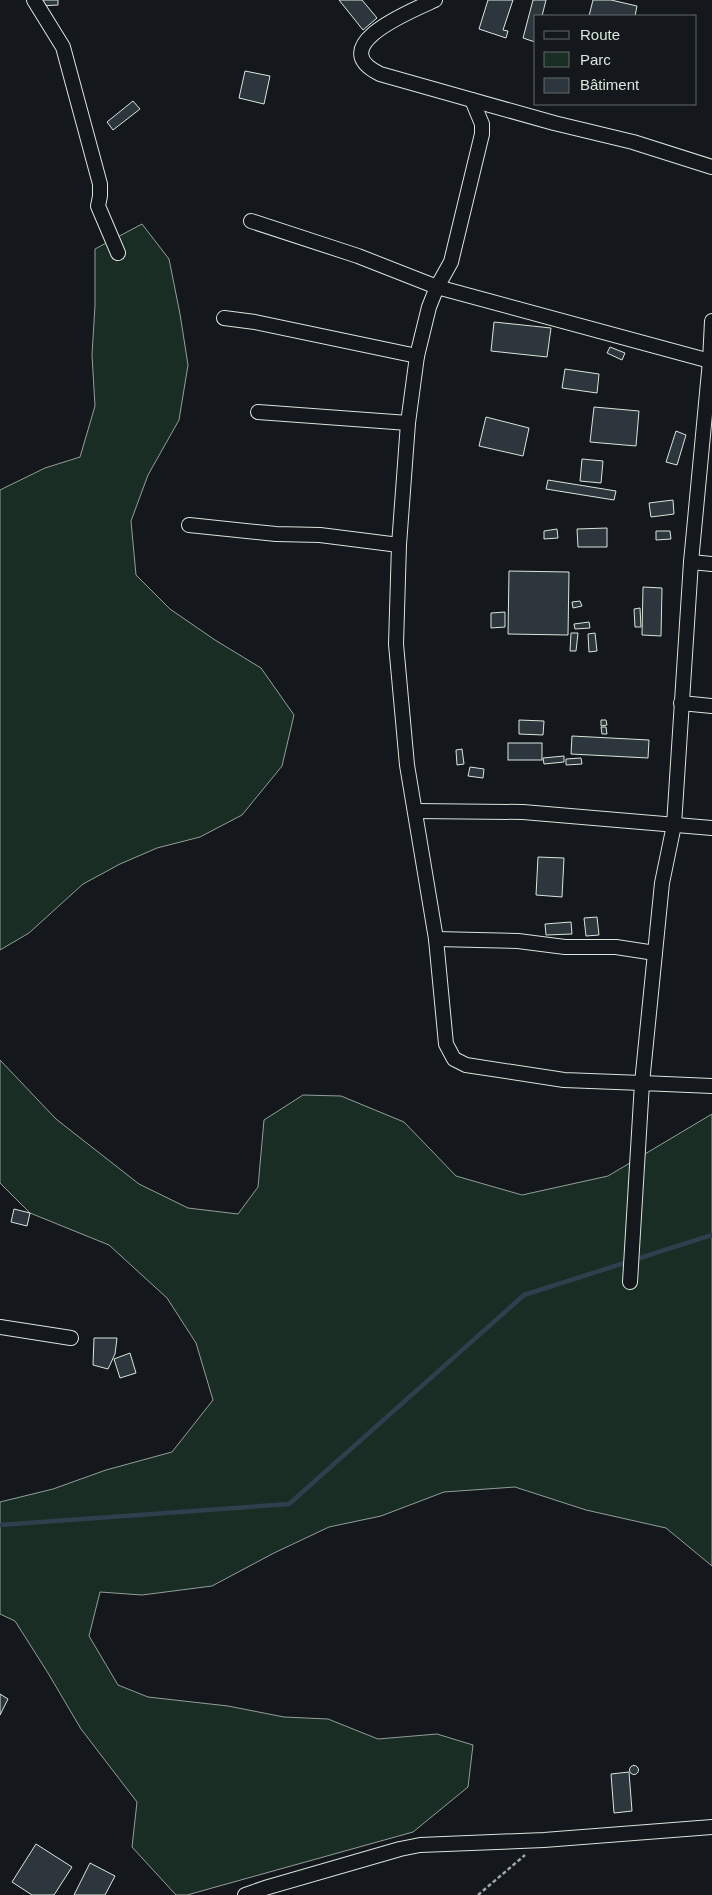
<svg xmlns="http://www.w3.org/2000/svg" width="712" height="1895" font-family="Arial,sans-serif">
	<rect width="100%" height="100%" fill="#14181c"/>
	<!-- green -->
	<g fill="#1a2d24" stroke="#939e99">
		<polygon points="142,224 169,259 180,314 188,365 179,420 148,475 131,521 136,575 170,609 215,640 261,668 294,715 282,766 242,815 200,837 157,848 120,864 83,884 29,933 0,950 0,490 45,468 80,457 95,406 92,355 95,305 95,249"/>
		<polygon points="0,1060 56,1119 139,1184 188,1208 238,1214 258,1187 264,1120 303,1095 341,1096 404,1122 456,1176 522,1195 608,1176 712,1114 712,1566 666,1528 586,1510 515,1487 444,1492 381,1516 329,1527 274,1553 212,1586 142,1595 100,1592 89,1636 118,1685 148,1697 228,1706 284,1717 328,1719 378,1739 437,1734 473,1745 468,1787 413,1832 187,1895 176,1895 132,1847 137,1802 81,1729 48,1673 15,1621 0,1614 0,1502 53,1489 106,1470 172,1452 213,1400 196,1343 167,1298 109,1245 30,1213 0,1183"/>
	</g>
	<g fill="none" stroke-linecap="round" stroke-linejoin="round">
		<!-- stream -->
		<polyline stroke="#2f3f4d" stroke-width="4.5" points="0,1525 289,1504 524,1295 712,1235"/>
	</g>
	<!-- building -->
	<g fill="#2c363c" stroke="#d8e6dc">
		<polygon points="38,0 58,0 58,5 38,6"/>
		<polygon points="339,0 362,0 377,18 363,30"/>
		<polygon points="488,0 513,0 503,30 508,31 506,38 479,29"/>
		<polygon points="533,0 546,0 542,16 536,16 535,42 523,38"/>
		<polygon points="593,0 611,0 637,6 635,16 589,16"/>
		<polygon points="245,71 270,76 264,104 239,98"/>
		<polygon points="133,101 140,109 113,130 107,122"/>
		<polygon points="494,322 551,328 547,357 491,351"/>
		<polygon points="610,347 625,353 622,360 607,353"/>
		<polygon points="565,369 599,374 597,393 562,388"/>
		<polygon points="594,407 639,411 636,446 590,442"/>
		<polygon points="486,417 529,428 523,456 479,446"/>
		<polygon points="676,431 686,435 677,465 666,462"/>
		<polygon points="582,459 603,461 601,483 580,481"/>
		<polygon points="548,480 616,491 614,500 546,489"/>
		<polygon points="673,500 674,514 651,517 649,503"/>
		<polygon points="607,528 607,547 578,547 577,529"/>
		<polygon points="557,529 558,538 544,539 544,531"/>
		<polygon points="656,531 670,531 671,539 656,540"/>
		<polygon points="509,571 569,572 568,635 508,634"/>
		<polygon points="643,587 662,588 661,636 642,635"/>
		<polygon points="580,601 582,606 573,608 572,602"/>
		<polygon points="640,608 641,627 635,627 634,609"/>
		<polygon points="505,612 505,627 491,628 491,613"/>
		<polygon points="589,622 590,628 575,629 574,624"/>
		<polygon points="571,633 578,633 576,651 570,651"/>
		<polygon points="595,633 597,651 589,652 588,634"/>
		<polygon points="519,720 544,721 543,735 519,734"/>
		<polygon points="601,720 606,720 607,725 601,726"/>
		<polygon points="601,727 606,727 607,734 602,734"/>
		<polygon points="572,736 649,740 648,758 571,754"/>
		<rect x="508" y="743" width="34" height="17"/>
		<polygon points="462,749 464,764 457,765 456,750"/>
		<polygon points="564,756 564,762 544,764 543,758"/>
		<polygon points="581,758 582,764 566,765 566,759"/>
		<polygon points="470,767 484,769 483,778 468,776"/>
		<polygon points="538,857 564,858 562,897 536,895"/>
		<polygon points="597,917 599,935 586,936 584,918"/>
		<polygon points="571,922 572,934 546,935 545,924"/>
		<polygon points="14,1209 30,1213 27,1226 11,1222"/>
		<polygon points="94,1338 117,1338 115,1354 108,1369 93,1365"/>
		<polygon points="130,1353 136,1373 120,1378 114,1359"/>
		<polygon points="0,1694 8,1699 0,1715"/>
		<circle cx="634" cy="1770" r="4.5"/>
		<polygon points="629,1772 632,1811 614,1813 611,1774"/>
		<polygon points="36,1844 72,1867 54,1895 32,1895 12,1882"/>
		<polygon points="90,1863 115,1876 105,1895 74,1895"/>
	</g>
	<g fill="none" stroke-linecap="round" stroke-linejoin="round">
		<defs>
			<g id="minor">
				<polyline points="34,0 63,47 100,184 100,196 98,206 118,253"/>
				<polyline points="472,100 554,123 633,142 712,167"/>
				<path d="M 251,221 L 358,256 L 437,287 L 451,262 L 482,134 L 482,124 L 472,100 L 380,74 C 323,46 411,11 435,0"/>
				<polyline points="224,318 255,322 417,356 429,307 437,287 710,361"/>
				<polyline points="258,412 408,423 417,356"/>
				<polyline points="189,525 276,534 320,535 399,545 408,423"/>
				<polyline points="399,545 396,644 407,765 436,939 446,1044 454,1059 466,1065 564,1080 642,1083 662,883 674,825 691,562 710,361 712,321"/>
				<polyline points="691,562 712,564"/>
				<polyline points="681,703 712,706"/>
				<polyline points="415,811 523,812 712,828"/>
				<polyline points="436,939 518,941 565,947 616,947 655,953"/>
				<polyline points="630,1282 642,1083 712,1086"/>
				<polyline points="0,1327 71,1338"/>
				<polyline points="245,1895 265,1888 400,1849 420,1845 544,1840 712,1827"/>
			</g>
		</defs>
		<!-- minor casing -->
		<use href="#minor" stroke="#d8e6dc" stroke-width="16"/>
		<!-- path -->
		<polyline stroke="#9da8a2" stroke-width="2.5" stroke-dasharray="4 2.5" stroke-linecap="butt" points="478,1895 525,1855"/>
		<!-- minor -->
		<use href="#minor" stroke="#14181c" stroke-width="14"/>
	</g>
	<!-- legend -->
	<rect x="534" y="15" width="162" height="90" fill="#14181c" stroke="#626a69"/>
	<rect x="544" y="31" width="25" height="8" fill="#14181c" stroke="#626a69"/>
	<text x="580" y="40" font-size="15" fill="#d8e6dc">Route</text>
	<rect x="544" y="52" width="25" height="15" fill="#1a2d24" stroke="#626a69"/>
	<text x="580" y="65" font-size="15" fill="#d8e6dc">Parc</text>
	<rect x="544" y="78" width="25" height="15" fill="#2c363c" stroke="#626a69"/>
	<text x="580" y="90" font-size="15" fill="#d8e6dc">Bâtiment</text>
</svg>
